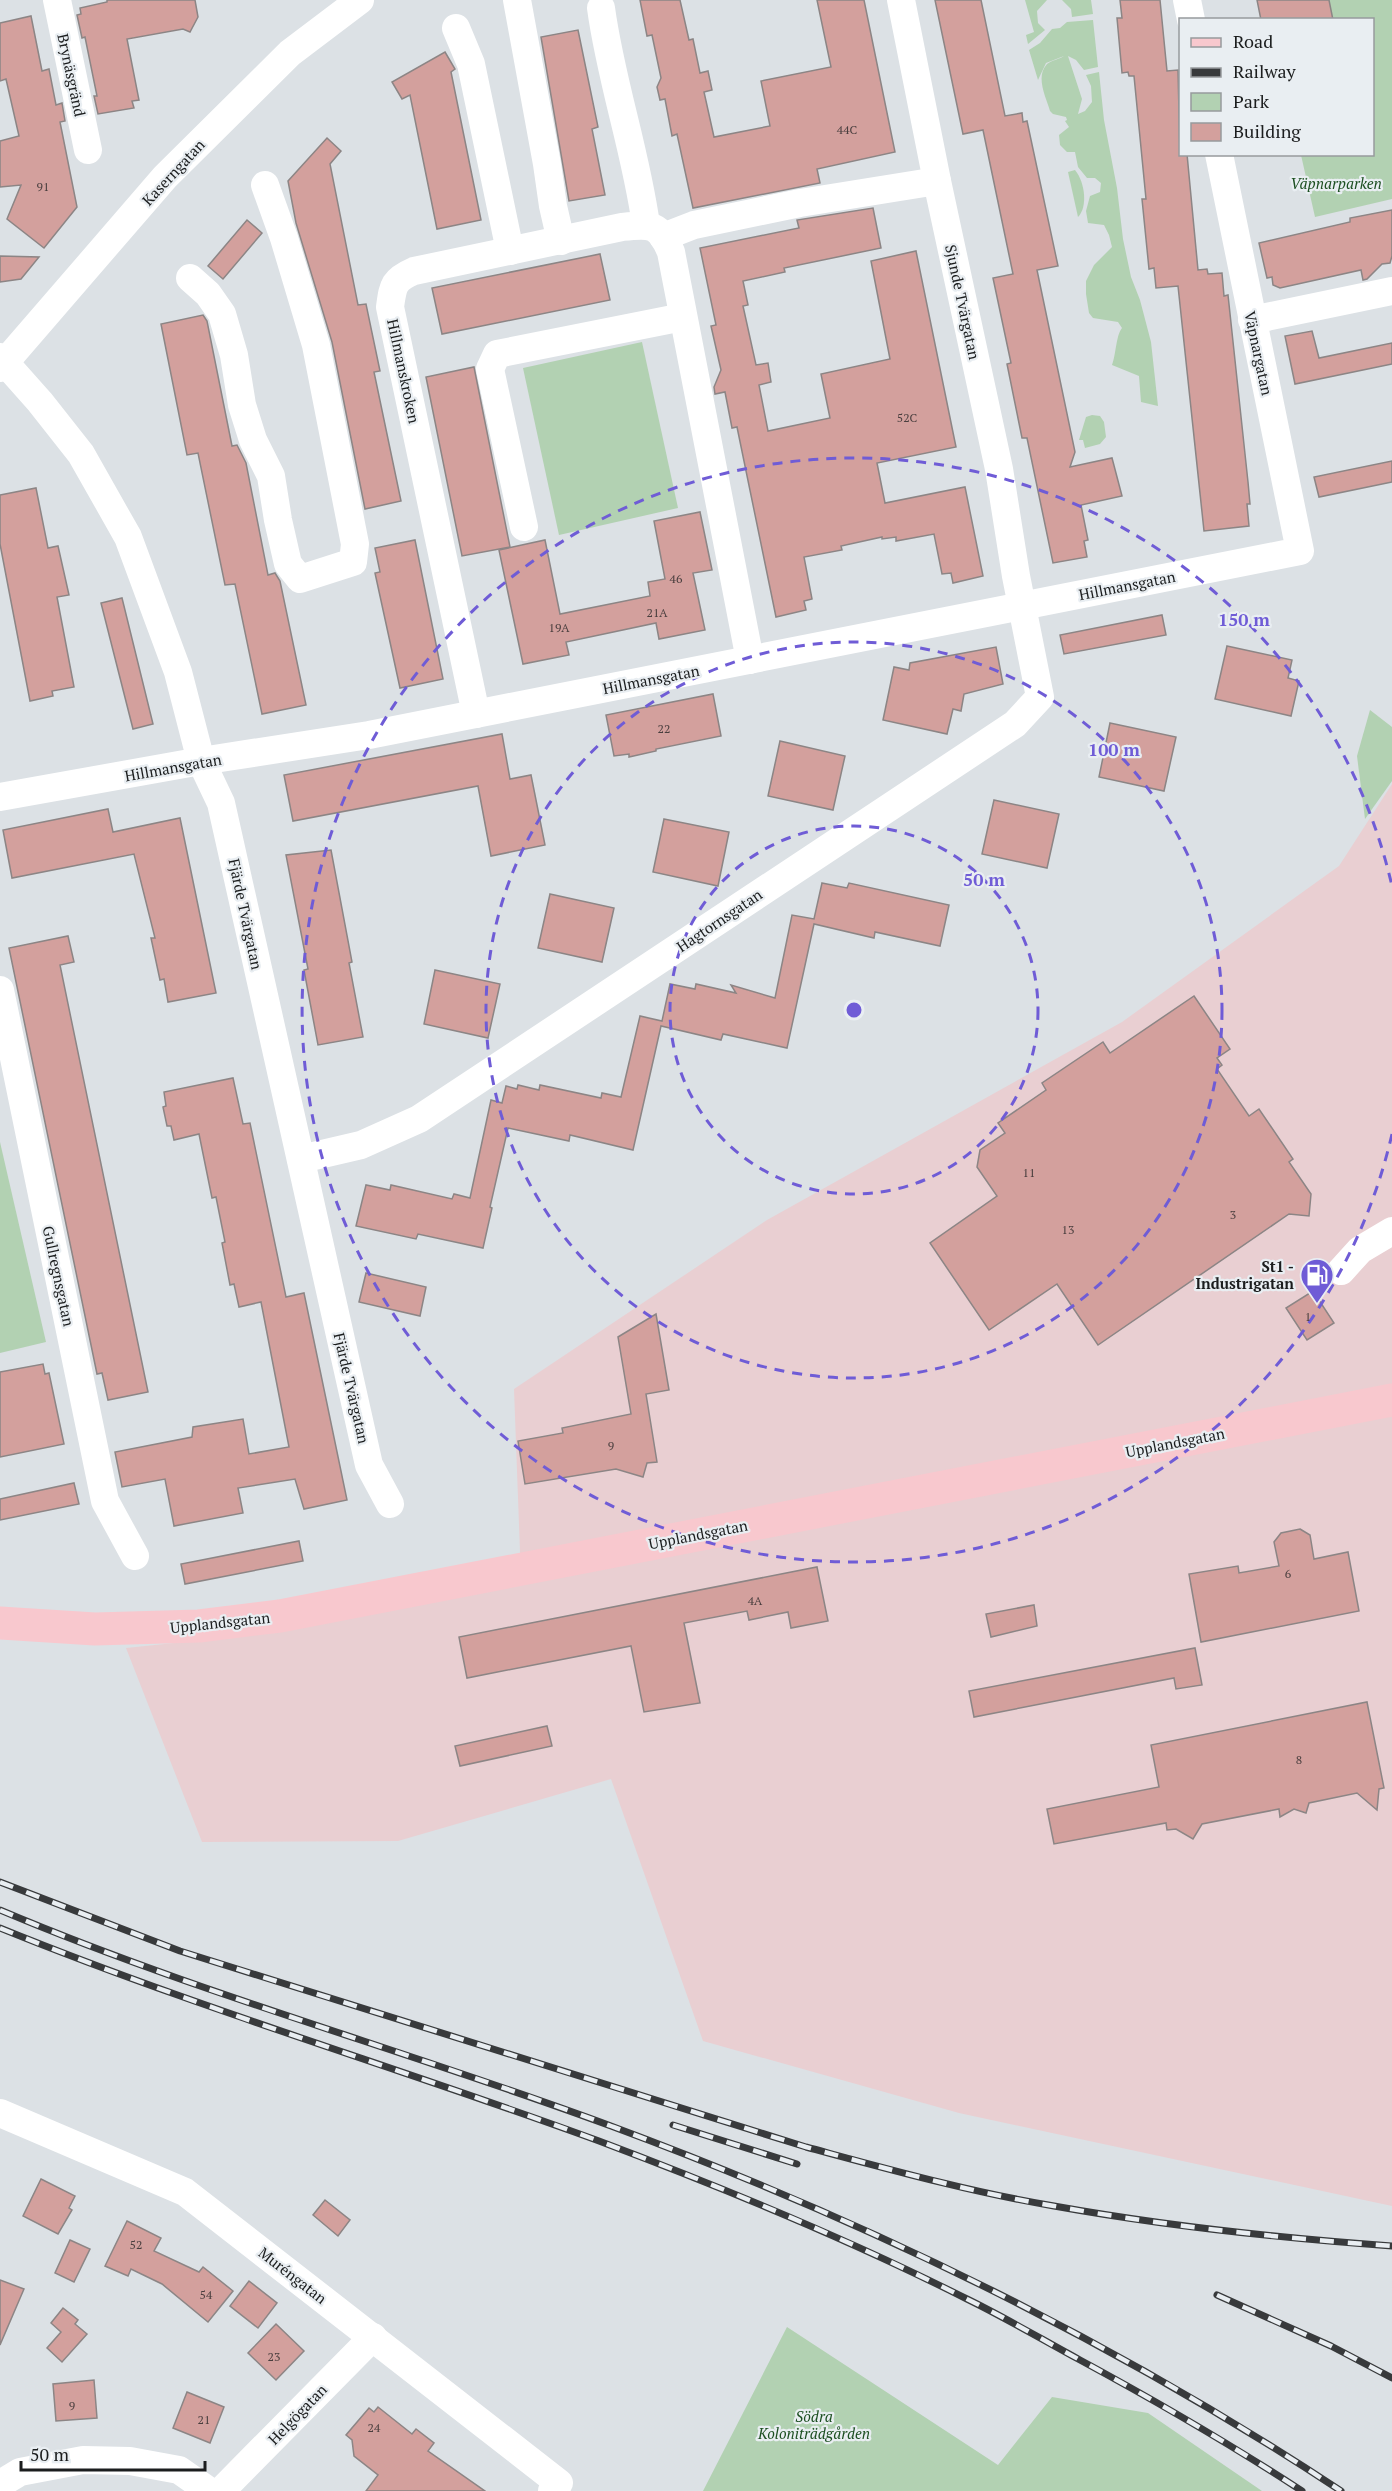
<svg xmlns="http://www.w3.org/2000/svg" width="1392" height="2491" font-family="'PT Serif',serif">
	<rect width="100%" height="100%" fill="#dce1e5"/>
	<!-- industrial -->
	<polygon fill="#e9cfd2" points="1392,784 1392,2206 959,2113 703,2041 611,1779 398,1841 202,1842 126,1648 280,1632 521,1579 514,1389 767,1220 1122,1022 1339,866"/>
	<!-- green -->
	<g fill="#b2d1b2">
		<polygon points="1025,0 1047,0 1037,11 1038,23 1045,30 1028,44 1026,35 1034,32"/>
		<polygon points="1062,0 1091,0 1093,14 1072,17 1071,9"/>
		<polygon points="1267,0 1392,0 1392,199 1315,217 1301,155 1372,154 1372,20 1271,19"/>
		<path d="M 1093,20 L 1098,67 L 1084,70 L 1076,60 L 1068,56 L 1082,99 L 1078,114 L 1085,111 L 1092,102 L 1091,86 L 1086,75 L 1099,72 L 1104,120 L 1117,188 L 1123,239 L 1131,277 L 1140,300 L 1151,342 L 1158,406 L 1141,402 L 1139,376 L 1112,365 C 1116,355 1116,335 1122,328 L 1118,322 L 1093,318 L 1089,313 L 1086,294 L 1086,281 L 1094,265 L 1112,247 L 1109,235 L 1104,225 L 1088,223 L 1086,211 L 1090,196 L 1100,192 L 1101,183 L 1095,178 L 1087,178 L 1078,167 L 1075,152 L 1067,152 L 1060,145 L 1059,135 L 1069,127 L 1065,121 L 1067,120 L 1066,117 L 1053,114 L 1050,111 C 1046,97 1035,77 1047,64 C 1052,60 1060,59 1064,56 L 1046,63 L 1038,80 L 1029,50 L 1040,43 L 1052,29 L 1060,28 L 1067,22 Z"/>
		<path d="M 1075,170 C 1085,182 1088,207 1078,217 L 1068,172 Z"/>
		<polygon points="642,342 678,508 559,535 523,368"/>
		<polygon points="1092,415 1100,416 1104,422 1106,437 1100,444 1085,448 1083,440 1079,440 1086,417"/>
		<polygon points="1370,710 1392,727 1392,781 1365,819 1357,756"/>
		<polygon points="0,1142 46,1342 0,1353"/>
		<polygon points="787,2327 998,2465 1052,2397 1148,2413 1262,2491 703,2491"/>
	</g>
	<!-- building -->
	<g fill="#d3a09d" stroke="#8c8585" stroke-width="1.5">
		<polygon points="107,0 195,0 198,17 190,32 183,29 127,39 139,100 132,101 134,108 98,114 94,96 97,96 85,37 82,38 77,15 81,14 80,8 107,2"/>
		<polygon points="640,0 680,0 689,40 693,39 700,73 708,71 712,90 704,92 714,137 770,126 761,81 831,67 817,0 864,0 895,152 817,169 820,183 693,208 677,134 672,136 665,99 660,100 657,87 661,78 652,35 647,36"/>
		<polygon points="935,0 981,0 1005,116 1022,113 1023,122 1027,121 1058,266 1037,270 1075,452 1070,467 1112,458 1122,496 1081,505 1088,540 1084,541 1087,557 1053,563 1027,438 1022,438 1007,364 1011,363 993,278 1013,274 983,130 963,134"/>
		<polygon points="1120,0 1160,0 1167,71 1178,70 1180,154 1187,154 1198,270 1207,269 1208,274 1222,273 1224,296 1228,295 1248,482 1250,504 1247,504 1249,526 1204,531 1178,286 1156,288 1154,268 1149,269 1142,199 1146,199 1134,76 1129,76 1128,72 1122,73 1117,18 1122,18"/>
		<polygon points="1257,0 1329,0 1333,20 1261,20"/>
		<polygon points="31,16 42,71 49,69 56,105 62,103 65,121 60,122 77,207 44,248 7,219 21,185 0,187 0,141 19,136 6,79 0,81 0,23"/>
		<polygon points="578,30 598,127 592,129 605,195 569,201 541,37"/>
		<polygon points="445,52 455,69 451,72 481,220 437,229 410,95 402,99 392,82"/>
		<polygon points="327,138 341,151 330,164 358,305 366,304 380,371 374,372 401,501 365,509 332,342 296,223 288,181"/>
		<polygon points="873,208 881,248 784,268 785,272 743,281 748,305 743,306 756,365 768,363 771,382 759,385 768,431 830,418 821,374 890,359 871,261 916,251 956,447 877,463 885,503 965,487 983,576 953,583 951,573 942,574 934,534 896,541 896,537 882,539 882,537 841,546 842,550 804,557 812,599 804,601 806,610 776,617 737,427 732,428 725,392 715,394 714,387 721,370 711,326 716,325 700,248 799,228 797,220"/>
		<polygon points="1392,210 1392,256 1390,263 1382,264 1367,279 1363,280 1361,270 1280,288 1273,285 1272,277 1267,278 1259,243 1350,222 1350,218"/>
		<polygon points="247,220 262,233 223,279 208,266"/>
		<polygon points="600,254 610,300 442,334 432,288"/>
		<polygon points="0,256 39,257 21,279 0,282"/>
		<polygon points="203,315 207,321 232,446 237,445 246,463 268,575 275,573 280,581 306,705 262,714 235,584 225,585 198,453 187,455 161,324"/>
		<polygon points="1312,331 1319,358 1392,343 1392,364 1295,384 1285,336"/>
		<polygon points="474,367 510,547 462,556 426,377"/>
		<polygon points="1392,461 1392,482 1319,497 1314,477"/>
		<polygon points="36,488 48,548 58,546 69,595 57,597 74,687 52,691 53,696 30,701 0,544 0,495"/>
		<polygon points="700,512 712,570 693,573 705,630 659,639 656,623 566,642 569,655 523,664 499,550 545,540 560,614 650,596 648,582 665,579 654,521"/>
		<polygon points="415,540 443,679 400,688 375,573 380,572 375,548"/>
		<polygon points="122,598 153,724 133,729 101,603"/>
		<polygon points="1162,615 1166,635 1064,654 1060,635"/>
		<polygon points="1227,646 1292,660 1288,678 1299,681 1291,716 1215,699"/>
		<polygon points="996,647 1003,684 964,694 961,711 953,709 947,734 883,720 894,667 909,670 910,663"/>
		<polygon points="713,694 721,736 656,749 656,751 629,757 629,754 614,756 606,715"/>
		<polygon points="1110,723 1176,737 1164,791 1099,777"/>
		<polygon points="502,734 510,779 531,775 545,845 491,856 478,786 293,821 284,775"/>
		<polygon points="780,741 845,756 833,810 768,796"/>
		<polygon points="994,800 1059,814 1047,868 982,854"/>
		<polygon points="108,809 113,832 180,818 216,993 168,1002 164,979 160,980 151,938 155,938 134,854 12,878 3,830"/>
		<polygon points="664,819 729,832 718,886 653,872"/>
		<polygon points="331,850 352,962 349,963 363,1037 318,1045 304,970 308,969 286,855"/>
		<polygon points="822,883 847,888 849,883 949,905 940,946 875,932 874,938 814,924 787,1048 723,1034 721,1040 661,1026 633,1150 570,1135 569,1141 508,1128 490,1207 492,1208 483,1248 418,1234 416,1239 356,1226 366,1185 390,1190 391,1185 452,1199 454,1194 470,1198 491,1100 502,1103 506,1086 517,1089 518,1085 539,1090 540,1085 601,1098 602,1093 621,1097 640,1016 662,1021 670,984 695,989 696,984 736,993 731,985 775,998 792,915 814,919"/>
		<polygon points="550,894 614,908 602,962 538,948"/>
		<polygon points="68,936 74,962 60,965 148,1392 108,1400 102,1373 97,1374 9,948"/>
		<polygon points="435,970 500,984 488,1038 424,1024"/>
		<polygon points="1194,996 1230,1049 1217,1058 1222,1065 1217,1069 1249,1116 1259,1109 1293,1159 1289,1162 1311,1194 1309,1216 1289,1214 1098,1345 1057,1284 989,1330 930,1243 997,1196 977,1167 980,1150 1005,1133 998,1123 1046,1090 1042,1083 1103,1042 1110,1053"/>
		<polygon points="233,1078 243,1124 250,1123 286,1297 304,1293 347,1500 304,1509 295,1479 238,1488 243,1513 174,1526 165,1479 122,1487 115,1452 192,1437 193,1427 243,1419 249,1454 289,1447 261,1302 239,1307 234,1284 230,1285 222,1243 225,1242 216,1197 212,1198 199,1134 174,1140 171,1126 167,1126 163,1107 166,1106 164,1092"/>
		<polygon points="366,1273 426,1287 420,1316 359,1302"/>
		<polygon points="1313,1291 1334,1323 1307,1340 1286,1308"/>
		<polygon points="656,1314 669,1390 646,1394 657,1462 647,1463 643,1477 616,1469 525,1484 518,1441 563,1433 562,1428 631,1414 618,1337"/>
		<polygon points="43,1364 45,1374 49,1373 64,1444 0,1457 0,1372"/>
		<polygon points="74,1483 79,1504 0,1520 0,1499"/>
		<polygon points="1300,1529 1310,1535 1314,1559 1348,1552 1359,1611 1201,1642 1189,1574 1238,1566 1239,1573 1279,1566 1274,1542 1281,1533"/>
		<polygon points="299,1541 303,1561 185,1584 181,1564"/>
		<polygon points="817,1567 828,1621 791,1628 788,1612 749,1620 747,1611 684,1623 700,1703 644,1712 631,1646 467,1678 459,1637"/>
		<polygon points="1034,1605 1037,1626 991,1637 986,1614"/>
		<polygon points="1195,1648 1202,1685 1176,1689 1174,1678 974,1717 969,1691"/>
		<polygon points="1367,1702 1384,1788 1379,1789 1377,1810 1357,1793 1309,1803 1306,1813 1294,1809 1280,1817 1279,1809 1202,1824 1193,1839 1176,1829 1167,1830 1166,1823 1054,1844 1047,1809 1159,1787 1151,1745"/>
		<polygon points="547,1726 552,1746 460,1766 455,1746"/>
		<polygon points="41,2179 75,2196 69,2208 72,2210 58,2234 23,2216"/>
		<polygon points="325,2200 350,2220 338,2236 313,2215"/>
		<polygon points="127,2221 161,2238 154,2251 199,2272 203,2267 233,2291 208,2322 162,2284 131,2269 128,2276 105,2266"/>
		<polygon points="70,2240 90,2249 74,2282 55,2273"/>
		<polygon points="0,2280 24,2289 0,2345"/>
		<polygon points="249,2281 277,2303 258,2328 230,2306"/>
		<polygon points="63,2308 78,2320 75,2324 87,2334 62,2362 47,2348 61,2332 51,2323"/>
		<polygon points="276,2324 304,2351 276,2380 248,2353"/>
		<polygon points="94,2380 97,2418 56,2421 53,2384"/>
		<polygon points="187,2392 224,2407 210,2443 173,2428"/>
		<polygon points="378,2407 412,2434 416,2429 434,2443 428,2451 485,2491 366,2491 378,2475 354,2456 352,2440 346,2435 369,2408 374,2412"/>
	</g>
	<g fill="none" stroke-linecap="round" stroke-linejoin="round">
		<!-- minor -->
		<g stroke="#fff" stroke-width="28">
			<polyline points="57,0 88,150"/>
			<polyline points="517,0 547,164 553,206 561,241"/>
			<polyline points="1187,0 1191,20"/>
			<path d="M 601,8 C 611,82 636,151 646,225"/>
			<polyline points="456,28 471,64 510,251"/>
			<polyline points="663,237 694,225 800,203 937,181"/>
			<polyline points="190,278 208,294 222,314 234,355 242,405 253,440 271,476 278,520 288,564 300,579 353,562 355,544 316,345 284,238 265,185"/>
			<polyline points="1252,320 1392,291"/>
			<polyline points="0,357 40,402 81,454 128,537 178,672 201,761 221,803 369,1465 390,1504"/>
			<polyline points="0,368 165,177 290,53 360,0"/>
			<polyline points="524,527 490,369 497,354 683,317"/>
			<path d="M 476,714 L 390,307 C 393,286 393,280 414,271 L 622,227 C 651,224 659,223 671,252 L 750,660"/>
			<polyline points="0,797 201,761 369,735 1300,551 1219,154"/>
			<polyline points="0,990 105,1501 135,1556"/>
			<polyline points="301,1159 361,1145 419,1119 1015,724 1040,697 1016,576 999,469 937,181 901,0"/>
			<polyline points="1341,1271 1360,1250 1392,1231"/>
			<polyline points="0,2113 185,2192 559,2483 552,2491"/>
			<polyline points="0,2484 20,2472 83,2460 130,2461 179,2470 209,2491"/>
			<polyline points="221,2491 373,2337"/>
		</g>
		<!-- major -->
		<polyline stroke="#f8c8ce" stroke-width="33" points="0,1623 95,1629 199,1626 280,1616 1392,1400"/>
		<defs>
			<g id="rail">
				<path d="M 0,1882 L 180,1951 L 806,2147 C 888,2169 970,2192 1054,2206 C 1166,2226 1278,2238 1392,2246"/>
				<path d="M 0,1910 C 199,1994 409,2051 611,2126 C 867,2221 1114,2341 1341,2491"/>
				<path d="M 0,1928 C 197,2008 400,2068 599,2141 C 724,2188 848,2239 967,2299 C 1006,2318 1043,2340 1080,2360 C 1156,2401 1230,2444 1302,2491"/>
				<polyline points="673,2125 797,2164"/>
				<polyline points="1217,2295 1331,2346 1392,2378"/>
			</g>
		</defs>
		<!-- rail casing -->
		<use href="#rail" stroke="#383a3c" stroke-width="7"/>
		<!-- rail -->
		<use href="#rail" stroke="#e9eef2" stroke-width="4.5" stroke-dasharray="14" stroke-linecap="butt"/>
	</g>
	<!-- distance rings -->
	<g fill="none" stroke="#6f5cd6" stroke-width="3" stroke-dasharray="10 8">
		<circle cx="854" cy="1010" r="184"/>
		<circle cx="854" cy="1010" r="368"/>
		<path d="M1392 1134A552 552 0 1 1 1392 886"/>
	</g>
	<!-- icons -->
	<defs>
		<symbol id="fuel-pin" viewBox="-11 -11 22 30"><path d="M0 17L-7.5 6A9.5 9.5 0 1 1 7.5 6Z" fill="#6f5cd6" stroke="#e9eef2"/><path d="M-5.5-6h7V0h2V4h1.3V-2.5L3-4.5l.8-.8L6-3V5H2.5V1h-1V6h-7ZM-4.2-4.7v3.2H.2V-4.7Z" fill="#fff"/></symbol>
	</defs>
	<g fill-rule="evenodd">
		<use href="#fuel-pin" x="1298" y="1256" width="38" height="52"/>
	</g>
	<g text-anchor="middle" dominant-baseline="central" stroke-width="4.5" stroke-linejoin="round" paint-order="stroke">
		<!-- number labels -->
		<g font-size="12" fill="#493e3e">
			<text x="847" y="129">44C</text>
			<text x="43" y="186">91</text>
			<text x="907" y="417">52C</text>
			<text x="676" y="578">46</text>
			<text x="657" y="612">21A</text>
			<text x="559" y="627">19A</text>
			<text x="664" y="728">22</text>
			<text x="1029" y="1172">11</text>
			<text x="1233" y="1214">3</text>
			<text x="1068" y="1229">13</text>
			<text x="1308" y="1316">1</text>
			<text x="611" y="1445">9</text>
			<text x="1288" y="1573">6</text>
			<text x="755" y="1600">4A</text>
			<text x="1299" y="1759">8</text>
			<text x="136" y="2244">52</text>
			<text x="206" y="2294">54</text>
			<text x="274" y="2356">23</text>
			<text x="72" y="2405">9</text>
			<text x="204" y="2419">21</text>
			<text x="374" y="2427">24</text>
		</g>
		<!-- street labels -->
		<g font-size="15" fill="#1b1d1e" stroke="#e9eef2">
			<text transform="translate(72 75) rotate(78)">Brynäsgränd</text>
			<text transform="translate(173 172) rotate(-47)">Kaserngatan</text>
			<text transform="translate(963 302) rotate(78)">Sjunde Tvärgatan</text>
			<text transform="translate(1259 353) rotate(78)">Väpnargatan</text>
			<text transform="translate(404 371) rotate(78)">Hillmanskroken</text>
			<text transform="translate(1127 585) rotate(-11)">Hillmansgatan</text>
			<text transform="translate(651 679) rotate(-11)">Hillmansgatan</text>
			<text transform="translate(173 767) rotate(-10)">Hillmansgatan</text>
			<text transform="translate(246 914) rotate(78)">Fjärde Tvärgatan</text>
			<text transform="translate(719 920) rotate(-34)">Hagtornsgatan</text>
			<text transform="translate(59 1276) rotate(78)">Gullregnsgatan</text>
			<text transform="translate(352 1388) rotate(77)">Fjärde Tvärgatan</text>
			<text transform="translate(1175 1442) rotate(-11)">Upplandsgatan</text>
			<text transform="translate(698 1534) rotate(-11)">Upplandsgatan</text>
			<text transform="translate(220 1622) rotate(-6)">Upplandsgatan</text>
			<text transform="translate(293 2275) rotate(38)">Muréngatan</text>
			<text transform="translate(297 2414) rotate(-46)">Helgögatan</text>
		</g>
		<!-- park labels -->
		<g font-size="15" font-style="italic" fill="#1c4f21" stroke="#e9eef2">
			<text x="1336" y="183">Väpnarparken</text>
			<text x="814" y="2416">Södra<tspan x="814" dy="17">Koloniträdgården</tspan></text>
		</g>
		<!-- poi labels -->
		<g font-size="15" font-weight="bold" fill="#1b1d1e" stroke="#e9eef2" text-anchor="end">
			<text x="1294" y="1266">St1 -<tspan x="1294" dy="17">Industrigatan</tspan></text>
		</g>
	</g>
	<circle cx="854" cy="1010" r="9" fill="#6f5cd6" stroke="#e9eef2" stroke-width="3"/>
	<g font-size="18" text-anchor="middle" font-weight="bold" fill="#6f5cd6" stroke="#e9eef2" stroke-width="4.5" stroke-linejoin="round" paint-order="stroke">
		<text x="1244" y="626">150 m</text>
		<text x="1114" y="756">100 m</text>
		<text x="984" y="886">50 m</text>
	</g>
	<!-- legend -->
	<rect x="1179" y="18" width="195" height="138" fill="#e9eef2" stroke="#979a9d" stroke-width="1.5"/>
	<rect x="1191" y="38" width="30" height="9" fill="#f8c8ce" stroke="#979a9d" stroke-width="1.5"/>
	<text x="1233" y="48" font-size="18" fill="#1b1d1e">Road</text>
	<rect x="1191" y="68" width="30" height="9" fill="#383a3c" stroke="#979a9d" stroke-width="1.5"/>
	<text x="1233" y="78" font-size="18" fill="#1b1d1e">Railway</text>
	<rect x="1191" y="93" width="30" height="18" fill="#b2d1b2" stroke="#979a9d" stroke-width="1.5"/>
	<text x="1233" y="108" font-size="18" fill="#1b1d1e">Park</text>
	<rect x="1191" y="123" width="30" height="18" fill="#d3a09d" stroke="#979a9d" stroke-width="1.5"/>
	<text x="1233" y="138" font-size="18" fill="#1b1d1e">Building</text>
	<!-- scale -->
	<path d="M21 2461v9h184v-9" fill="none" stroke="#1b1d1e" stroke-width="3"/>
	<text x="30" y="2461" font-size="18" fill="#1b1d1e" stroke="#e9eef2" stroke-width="4.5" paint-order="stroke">50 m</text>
</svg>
